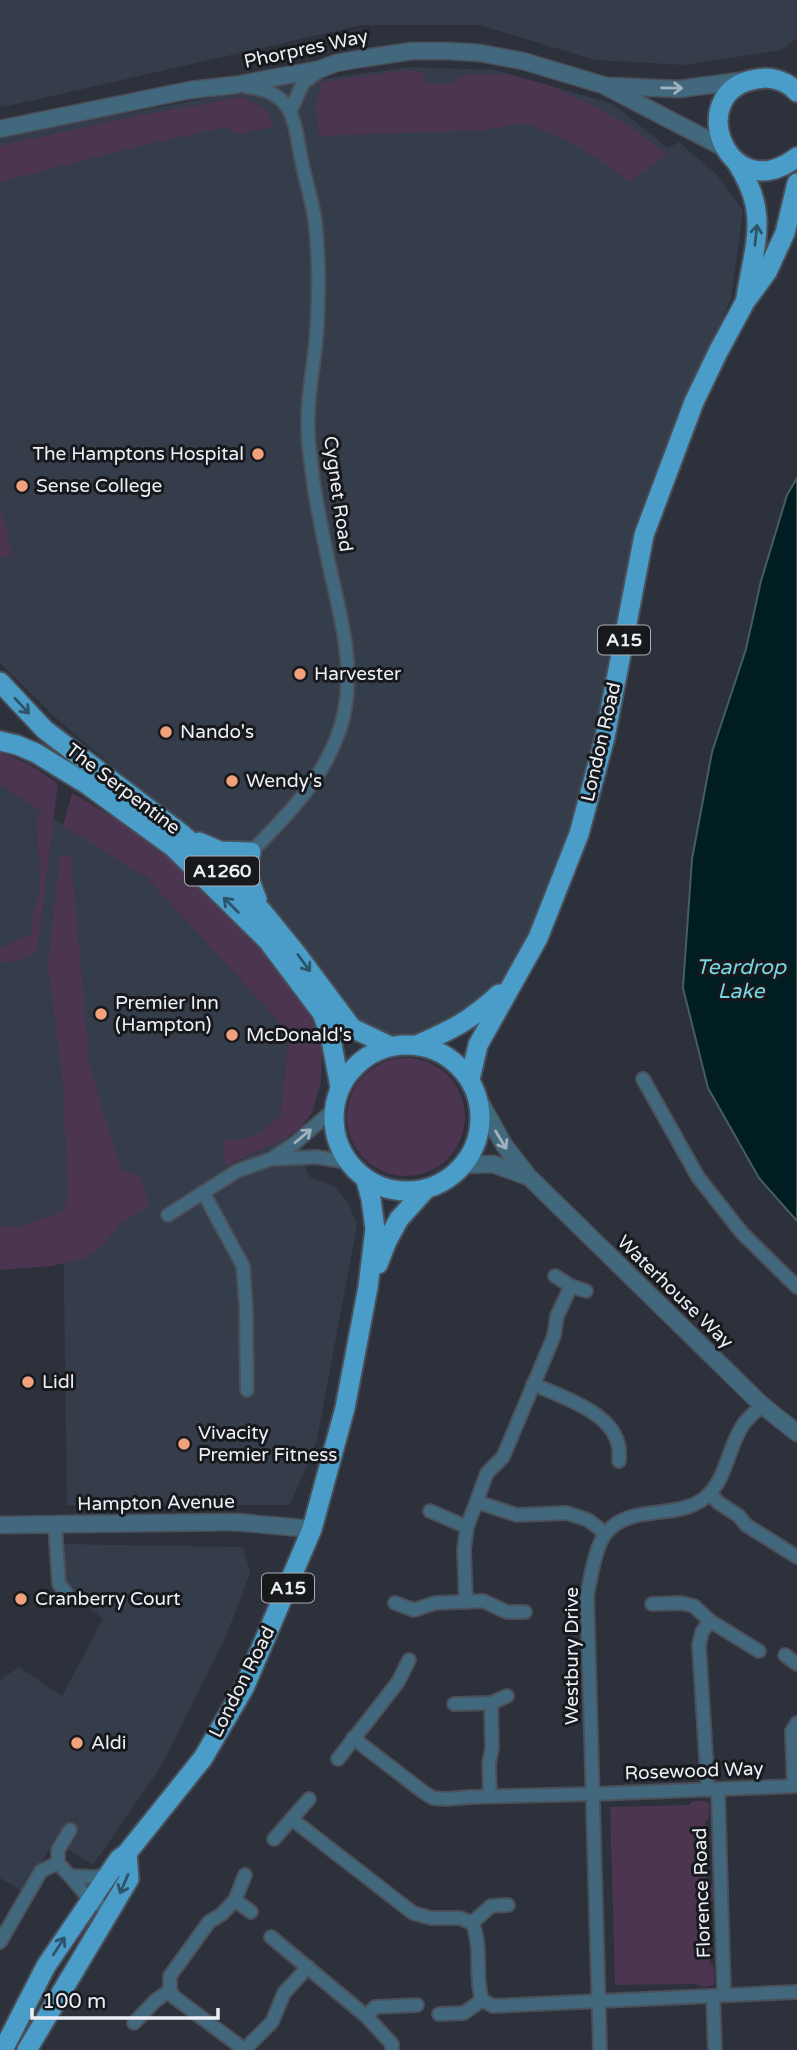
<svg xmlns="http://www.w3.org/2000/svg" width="797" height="2050" font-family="'Varela Round',sans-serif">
	<rect width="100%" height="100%" fill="#2c313b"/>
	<!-- built -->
	<g fill="#353d4b">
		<polygon points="0,0 797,0 797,38 782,50 685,65 595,60 479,25 362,25 4,107 0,105"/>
		<polygon points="411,67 495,70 613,104 668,148 679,142 717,175 743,210 731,298 647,501 583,791 537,923 501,981 451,1024 411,1035 388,1035 369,1029 350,1014 178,822 55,717 0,663 0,136 298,82"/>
		<polygon points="0,785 146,877 289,1033 280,1116 310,1177 334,1186 349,1204 357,1225 317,1440 290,1505 67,1505 63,1212 16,1227 0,1227"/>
		<polygon points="60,1544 243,1547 250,1573 226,1636 162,1765 93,1865 55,1841 22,1891 0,1878 0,1680 19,1667 62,1696 103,1619 62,1583"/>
	</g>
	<!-- green -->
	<g fill="#4b3550">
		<polygon points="407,70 425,72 426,84 454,83 463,75 508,74 552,86 600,109 634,129 668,155 630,181 571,142 525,123 483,130 319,136 316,105 322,82"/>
		<polygon points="244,97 269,112 274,127 236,134 225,127 149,144 0,182 0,147 3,145 151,113"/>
		<polygon points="0,505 13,555 0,558"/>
		<path d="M 0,752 L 29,764 L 58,784 L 37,951 C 26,959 13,963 0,962 L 0,948 L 32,934 L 33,910 L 38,903 L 40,881 L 37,825 L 40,811 L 0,785 Z"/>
		<path d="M 72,793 L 127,825 L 166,854 L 235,919 L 293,986 L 316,1027 L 322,1048 L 321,1082 L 312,1113 L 301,1127 L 286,1138 L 225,1166 L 223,1141 C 254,1139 257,1136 280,1116 L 289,1033 L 146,877 L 63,826 Z"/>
		<polygon points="60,856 71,856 90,1067 121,1169 141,1176 149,1206 121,1223 105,1243 88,1257 52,1266 0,1270 0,1227 16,1227 62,1212 68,1197 63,1085 48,965"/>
		<circle cx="406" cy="1117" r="59"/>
		<path d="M 693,1801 L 704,1801 L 709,1803 L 709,1818 L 705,1822 L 706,1880 L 715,1888 L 715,1897 L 708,1904 L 710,1963 L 714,1968 L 714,1984 C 709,1988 702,1988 696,1984 L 615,1985 L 610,1807 L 689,1805 Z"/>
	</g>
	<!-- water -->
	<polygon fill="#001e21" stroke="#475d61" stroke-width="2" points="797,478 797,1221 759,1178 708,1088 683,988 692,859 712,752 746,649 761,581 787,495"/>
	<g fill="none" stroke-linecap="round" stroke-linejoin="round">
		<defs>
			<g id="minor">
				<path d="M 247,87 C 296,91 294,124 302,163 C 306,182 312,201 315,220 C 319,255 319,291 317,326 C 316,351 311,375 309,400 C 307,420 308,443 311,463 C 315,502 324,541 332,578 C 342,622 353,664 345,709 C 334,768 292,811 251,852"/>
				<polyline points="291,110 303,83 321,70"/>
				<polyline points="643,1079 698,1177 742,1233 797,1287"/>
				<polyline points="275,1159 316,1157 347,1162"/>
				<polyline points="203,1192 243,1266 246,1306 247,1390"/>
				<polyline points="168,1215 237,1171 271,1159 294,1144 333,1110"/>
				<polyline points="555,1276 571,1286 586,1291"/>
				<path d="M 533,1384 C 560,1396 611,1412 618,1444 C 620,1449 619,1455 619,1461"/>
				<polyline points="710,1494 719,1503 739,1516 746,1525 797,1557"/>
				<polyline points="477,1502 517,1515 567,1513 588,1520 605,1533"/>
				<polyline points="430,1511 467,1527"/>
				<polyline points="55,1525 59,1584 67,1594"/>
				<polyline points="466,1602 464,1549 467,1527 487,1473 503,1457 554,1336 557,1316 571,1286"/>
				<polyline points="395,1603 414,1610 435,1603 483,1601 507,1612 525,1612"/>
				<polyline points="652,1604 681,1603 694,1606 710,1621 759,1651"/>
				<polyline points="785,1655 797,1664"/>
				<polyline points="454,1704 491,1703 507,1696"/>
				<polyline points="353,1738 422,1791 433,1798 446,1799 470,1797 593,1794 797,1786"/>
				<polyline points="338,1759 398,1682 409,1660"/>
				<polyline points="794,1786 792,1731 797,1723"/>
				<polyline points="708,1790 699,1645 702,1632 710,1621"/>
				<polyline points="718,1790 724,1995"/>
				<polyline points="490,1796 489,1764 492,1748 491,1703"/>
				<path d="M 293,1820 L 413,1913 L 431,1918 L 460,1918 L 472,1923 C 483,1947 474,1975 482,2000 L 493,2006 L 797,1992"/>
				<polyline points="274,1839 309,1799"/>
				<polyline points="58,1863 58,1850 70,1830"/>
				<polyline points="109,1874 96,1877 70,1876 85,1894 109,1912"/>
				<polyline points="245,1875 235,1900 222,1914 209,1922 170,1976 170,1990 174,1997 245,2050"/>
				<polyline points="235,1900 251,1912"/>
				<polyline points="472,1923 491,1906 508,1905"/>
				<polyline points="271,1937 366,2016 392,2044 392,2050"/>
				<polyline points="0,1942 41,1871 58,1863 70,1876"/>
				<polyline points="713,1996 715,2050"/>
				<polyline points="439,2014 464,2013 482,2000"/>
				<polyline points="366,2016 375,2007 417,2005"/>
				<polyline points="134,2023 155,2001 170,1990"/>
				<polyline points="244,2050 272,2022 284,1993 308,1967"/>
				<path d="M 600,2050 L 587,1595 C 591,1577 595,1547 606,1533 C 632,1501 683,1523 710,1493 C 727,1475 729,1445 743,1425 C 748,1418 756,1411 762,1405"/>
			</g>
			<g id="tertiary">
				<polyline points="609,86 679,89 747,80"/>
				<polyline points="0,129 190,90 235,85 321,69 336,63 365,58 412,51 449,51 480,53 523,61 603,85 724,148"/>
				<polyline points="479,1100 504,1145 528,1176 762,1405 797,1433"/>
				<polyline points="464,1165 493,1164 526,1176"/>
				<polyline points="0,1525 235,1522 312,1529"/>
			</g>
			<g id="primary">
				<path d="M 797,92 C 787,81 771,76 757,79 C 682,90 727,211 797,157"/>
				<path d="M 735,160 C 770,212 755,241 746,298"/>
				<polyline points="0,682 45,730 182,834 227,875 262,911 296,953 352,1028 390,1046"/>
				<polyline points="0,741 17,745 36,753 88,785 173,847 268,941 322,1013 330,1034 340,1087"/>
				<path d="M 199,842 L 220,851 L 251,852 C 244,870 250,882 257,899"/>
				<circle cx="407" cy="1118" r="73"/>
				<path d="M 417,1045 C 453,1029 470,1021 499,994"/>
				<polyline points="470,1079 478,1045 538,938 579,834 605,737 644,535 694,402 718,352 745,302 767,272 785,233 797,183"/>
				<polyline points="378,1264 387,1241 399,1219 426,1189"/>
				<polyline points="3,2050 46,1966 119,1859 127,1853 203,1758 244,1688 312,1529 345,1408 368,1287 375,1229 371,1199 366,1180"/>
				<polyline points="27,2050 129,1879 127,1853"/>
			</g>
		</defs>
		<!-- minor casing -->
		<use href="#minor" stroke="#4b4f59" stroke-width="16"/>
		<!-- tertiary casing -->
		<use href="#tertiary" stroke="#4b4f59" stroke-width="19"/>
		<!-- primary casing -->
		<use href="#primary" stroke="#4b4f59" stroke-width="23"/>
		<!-- minor -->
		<use href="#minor" stroke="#42687d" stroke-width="12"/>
		<!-- tertiary -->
		<use href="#tertiary" stroke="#42687d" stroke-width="16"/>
		<!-- primary -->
		<use href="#primary" stroke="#499dc8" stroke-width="19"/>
	</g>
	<!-- one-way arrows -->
	<defs><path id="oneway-shaft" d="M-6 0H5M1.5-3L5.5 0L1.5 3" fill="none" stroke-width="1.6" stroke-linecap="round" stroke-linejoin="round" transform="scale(1.75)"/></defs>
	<g stroke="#a0b2bf">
		<use href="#oneway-shaft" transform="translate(672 88) rotate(1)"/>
		<use href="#oneway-shaft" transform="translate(303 1136) rotate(-40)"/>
		<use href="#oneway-shaft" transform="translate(501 1140) rotate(59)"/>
	</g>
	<g stroke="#2e546a">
		<use href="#oneway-shaft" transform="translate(756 235) rotate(-84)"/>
		<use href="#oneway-shaft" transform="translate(22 706) rotate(47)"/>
		<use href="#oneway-shaft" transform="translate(231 905) rotate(-135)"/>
		<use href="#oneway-shaft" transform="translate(304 963) rotate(54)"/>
		<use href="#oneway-shaft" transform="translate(124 1884) rotate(113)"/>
		<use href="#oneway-shaft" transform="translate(59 1946) rotate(-57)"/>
	</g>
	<!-- markers -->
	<g fill="#f1a17b" stroke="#17191d" stroke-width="2.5">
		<circle cx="258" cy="454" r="7"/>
		<circle cx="22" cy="486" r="7"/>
		<circle cx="300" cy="674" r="7"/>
		<circle cx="166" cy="732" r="7"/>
		<circle cx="232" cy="781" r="7"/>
		<circle cx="101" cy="1014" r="7"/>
		<circle cx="232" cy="1035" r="7"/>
		<circle cx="28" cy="1382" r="7"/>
		<circle cx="184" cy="1444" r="7"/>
		<circle cx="21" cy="1599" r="7"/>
		<circle cx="77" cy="1743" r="7"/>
	</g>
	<g text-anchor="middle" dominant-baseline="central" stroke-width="6" stroke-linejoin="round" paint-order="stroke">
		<!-- shield labels -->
		<g fill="#17191d" stroke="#acafb4" stroke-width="2">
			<rect x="598" y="625.5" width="52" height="29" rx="5"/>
			<rect x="185" y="856.5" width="74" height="29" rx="5"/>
			<rect x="262" y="1573.5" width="52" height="29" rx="5"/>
		</g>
		<g font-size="18" font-weight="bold" fill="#eceff5">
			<text x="624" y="640">A15</text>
			<text x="222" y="871">A1260</text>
			<text x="288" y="1588">A15</text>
		</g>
		<!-- street labels -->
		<g font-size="19" fill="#eceff5" stroke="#17191d">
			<text transform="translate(306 49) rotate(-12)">Phorpres Way</text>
			<text transform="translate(338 494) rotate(82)">Cygnet Road</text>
			<text transform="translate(601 742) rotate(-77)">London Road</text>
			<text transform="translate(123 789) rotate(37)">The Serpentine</text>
			<text transform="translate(675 1292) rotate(44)">Waterhouse Way</text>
			<text transform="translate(156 1503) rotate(-1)">Hampton Avenue</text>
			<text transform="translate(572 1656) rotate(-90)">Westbury Drive</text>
			<text transform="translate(242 1682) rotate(-63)">London Road</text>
			<text transform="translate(694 1771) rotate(-2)">Rosewood Way</text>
			<text transform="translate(702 1893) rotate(-92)">Florence Road</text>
		</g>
		<!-- poi labels -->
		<g font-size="19" fill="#eceff5" stroke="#17191d" text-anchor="start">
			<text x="244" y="454" text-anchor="end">The Hamptons Hospital</text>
			<text x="36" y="486">Sense College</text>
			<text x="314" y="674">Harvester</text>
			<text x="180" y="732">Nando's</text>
			<text x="246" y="781">Wendy's</text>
			<text x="115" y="1003">Premier Inn<tspan x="115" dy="22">(Hampton)</tspan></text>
			<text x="246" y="1035">McDonald's</text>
			<text x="42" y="1382">Lidl</text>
			<text x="198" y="1433">Vivacity<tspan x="198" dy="22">Premier Fitness</tspan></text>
			<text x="35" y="1599">Cranberry Court</text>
			<text x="91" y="1743">Aldi</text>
		</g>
		<!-- water labels -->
		<g font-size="21" font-style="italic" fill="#77d6e1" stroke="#17191d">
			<text x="741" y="967">Teardrop<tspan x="741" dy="24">Lake</tspan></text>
		</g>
	</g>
	<!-- scale -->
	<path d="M32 2008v10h186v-10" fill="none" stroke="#eceff5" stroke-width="3.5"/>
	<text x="42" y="2008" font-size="21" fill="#eceff5" stroke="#17191d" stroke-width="5" paint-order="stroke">100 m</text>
</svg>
